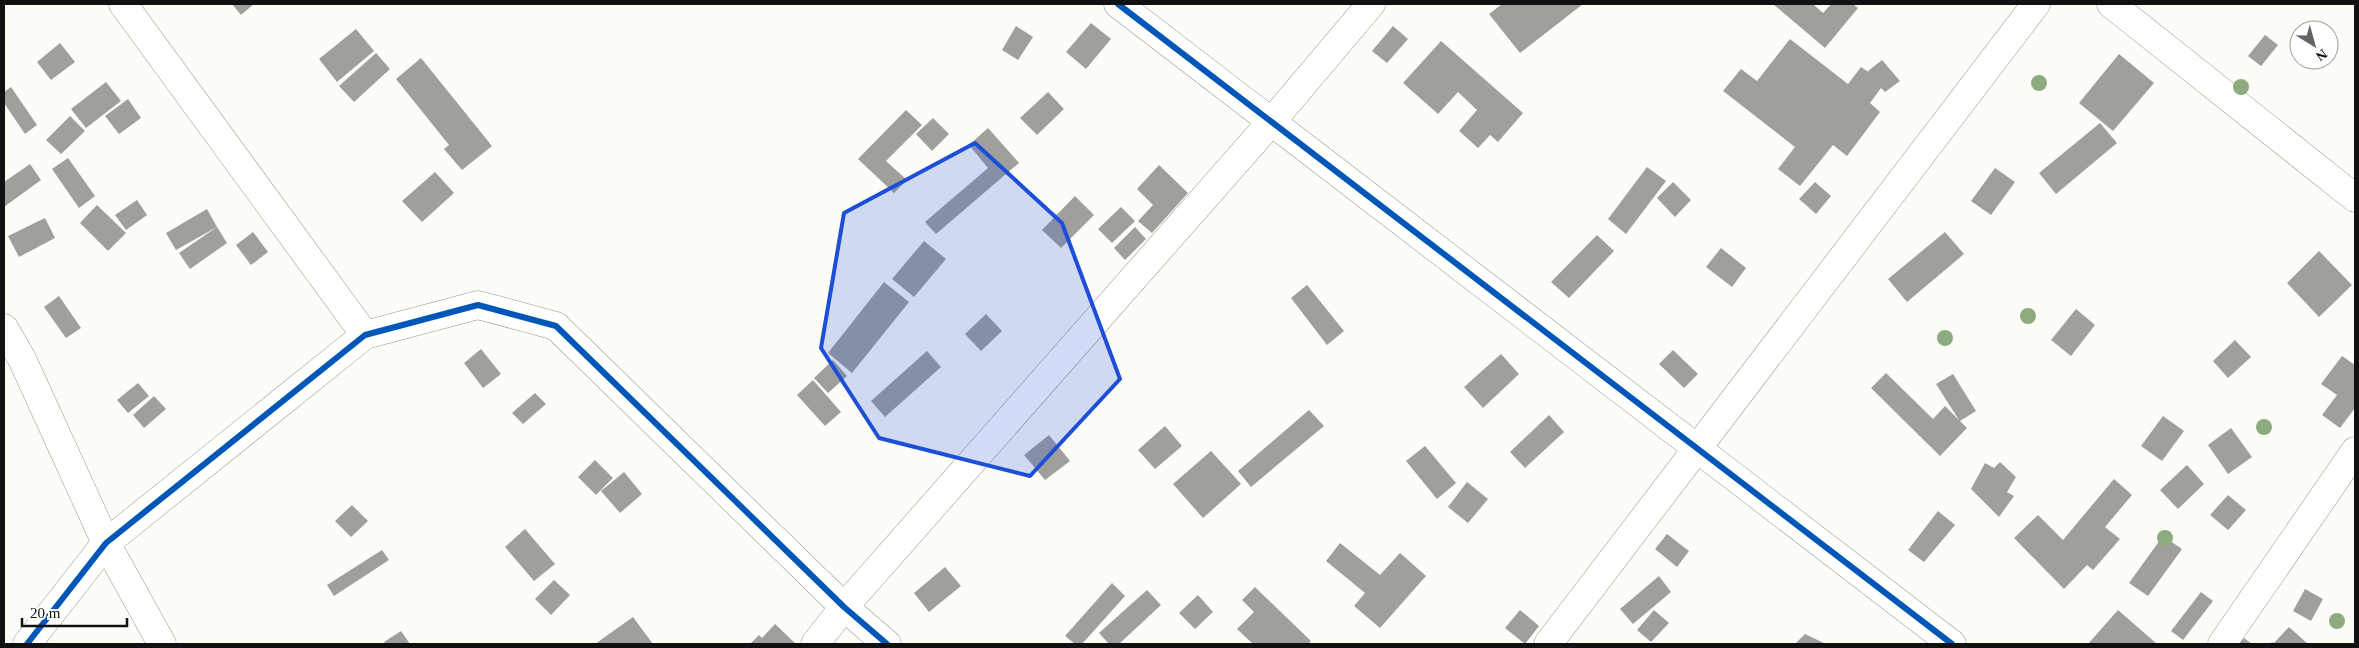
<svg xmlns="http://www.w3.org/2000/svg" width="2359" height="648" font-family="'Times New Roman',serif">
	<rect width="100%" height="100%" fill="#fdfcf7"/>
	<!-- building -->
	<g fill="#a19f9c">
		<polygon points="232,4 254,4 241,15"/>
		<polygon points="1502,4 1583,4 1520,53 1489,14"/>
		<polygon points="1773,4 1813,4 1823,13 1831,4 1853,4 1858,8 1825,48"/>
		<polygon points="1091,23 1111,39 1086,69 1066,52"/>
		<polygon points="1016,26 1033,37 1018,60 1002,50"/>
		<polygon points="1393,26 1408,39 1387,63 1372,51"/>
		<polygon points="356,29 374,51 337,82 319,59"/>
		<polygon points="2265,35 2278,45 2261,66 2248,56"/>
		<polygon points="1790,39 1848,84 1861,67 1870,73 1868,71 1882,60 1900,81 1885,92 1881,88 1870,103 1880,112 1847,156 1833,145 1800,186 1778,169 1795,147 1723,91 1741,69 1757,81"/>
		<polygon points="1441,41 1523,113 1498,142 1490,135 1478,148 1459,131 1477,110 1458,92 1438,114 1403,83"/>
		<polygon points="60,43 75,62 51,80 37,62"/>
		<polygon points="376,53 390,69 354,102 339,86"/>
		<polygon points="2119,54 2154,83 2113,131 2079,103"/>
		<polygon points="421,58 492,146 462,170 444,149 449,145 396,79"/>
		<polygon points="106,82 121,101 86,128 71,109"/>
		<polygon points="11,87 37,125 25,134 4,103 4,92"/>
		<polygon points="1048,92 1064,109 1037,135 1020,118"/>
		<polygon points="128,99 141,118 119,134 105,116"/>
		<polygon points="906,110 922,125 886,161 907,180 894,193 858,159"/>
		<polygon points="70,116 85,131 61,154 46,140"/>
		<polygon points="933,118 949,134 932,151 916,134"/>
		<polygon points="2100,123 2117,143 2056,194 2039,173"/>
		<polygon points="988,128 1019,163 936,234 925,222 988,168 969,145"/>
		<polygon points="68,158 95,196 79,208 52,169"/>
		<polygon points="30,164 41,180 4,207 4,182"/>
		<polygon points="1159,165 1188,193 1152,233 1138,221 1153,205 1137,189"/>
		<polygon points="1647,167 1666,181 1626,234 1608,219"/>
		<polygon points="1995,168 2015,182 1991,215 1971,201"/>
		<polygon points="435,172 454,193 422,222 402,201"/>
		<polygon points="1673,182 1691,200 1675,217 1657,198"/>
		<polygon points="1815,182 1831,196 1816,214 1799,199"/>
		<polygon points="1075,196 1094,215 1061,248 1042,230"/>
		<polygon points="137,200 147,215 126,230 115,215"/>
		<polygon points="97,205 126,233 108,251 80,223"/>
		<polygon points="1121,207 1135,221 1112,243 1098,229"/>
		<polygon points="207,209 217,227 176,250 166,233"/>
		<polygon points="45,218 55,238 19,257 8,236"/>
		<polygon points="217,227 227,243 190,269 179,253"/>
		<polygon points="1135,227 1146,239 1125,260 1114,248"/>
		<polygon points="253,232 268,252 251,265 236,245"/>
		<polygon points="1945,232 1964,254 1907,302 1888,279"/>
		<polygon points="1597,235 1614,251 1569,298 1551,282"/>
		<polygon points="924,241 946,259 914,297 892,279"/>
		<polygon points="1721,248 1746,268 1732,287 1706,267"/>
		<polygon points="2319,251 2352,285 2319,317 2287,283"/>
		<polygon points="884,282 909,302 852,373 828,353"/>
		<polygon points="1307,285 1344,331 1327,345 1291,298"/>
		<polygon points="59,296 81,328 66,338 44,307"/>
		<polygon points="2076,309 2095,325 2071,356 2051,340"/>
		<polygon points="986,314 1002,331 981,351 965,334"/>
		<polygon points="2235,340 2251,357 2228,378 2213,361"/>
		<polygon points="481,349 501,374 483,388 464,363"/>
		<polygon points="1673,350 1698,374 1684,388 1659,364"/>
		<polygon points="927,351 941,367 885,417 871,401"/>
		<polygon points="1501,354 1519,374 1483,408 1464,387"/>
		<polygon points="2342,356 2355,365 2355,408 2340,428 2322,415 2337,395 2321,384"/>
		<polygon points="833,360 847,376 828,393 814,378"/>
		<polygon points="1886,373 1933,419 1945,406 1959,420 1936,384 1953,374 1976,411 1960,421 1967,428 1940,456 1871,388"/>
		<polygon points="813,380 841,412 825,426 797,395"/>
		<polygon points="138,383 149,396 128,413 117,400"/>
		<polygon points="535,393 546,404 523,424 512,413"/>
		<polygon points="154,396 166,409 144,428 133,415"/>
		<polygon points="1309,410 1324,426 1251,487 1238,471"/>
		<polygon points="1549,415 1564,432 1525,468 1510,452"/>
		<polygon points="2163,416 2184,431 2162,461 2141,446"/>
		<polygon points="1165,426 1182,446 1155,469 1138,450"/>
		<polygon points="2231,428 2252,457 2228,474 2208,445"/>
		<polygon points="1049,435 1070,461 1045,480 1024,455"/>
		<polygon points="1425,446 1456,483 1437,499 1406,461"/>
		<polygon points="1211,451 1241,484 1203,518 1173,484"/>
		<polygon points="595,460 613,478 596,495 578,477"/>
		<polygon points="2000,462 2016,477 2007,492 2014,496 1999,517 1971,489 1985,463 1994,468"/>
		<polygon points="2187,465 2204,484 2178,509 2160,490"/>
		<polygon points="624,472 642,494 620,513 601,491"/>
		<polygon points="2114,479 2132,495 2105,527 2120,539 2093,570 2087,565 2064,589 2014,538 2038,515 2063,540"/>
		<polygon points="1467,482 1488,499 1468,523 1448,507"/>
		<polygon points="2228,495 2246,510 2228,530 2210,515"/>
		<polygon points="352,505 368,521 351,537 335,521"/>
		<polygon points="1938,511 1955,525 1924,562 1908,550"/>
		<polygon points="525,529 555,564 534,581 505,547"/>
		<polygon points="1667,534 1689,551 1677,567 1655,549"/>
		<polygon points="2163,536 2182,549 2148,596 2129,583"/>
		<polygon points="1340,543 1380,575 1400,553 1426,576 1380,628 1354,606 1365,593 1326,561"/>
		<polygon points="382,550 389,560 334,596 327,585"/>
		<polygon points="945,567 961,586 929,612 914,593"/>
		<polygon points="1659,576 1671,592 1633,624 1620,609"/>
		<polygon points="554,580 570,595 551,615 535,599"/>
		<polygon points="1112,583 1125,596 1082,644 1075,644 1065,636"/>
		<polygon points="1255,587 1311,641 1308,644 1253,644 1237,629 1254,612 1242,600"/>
		<polygon points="2305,589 2323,599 2311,621 2293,611"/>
		<polygon points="1147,590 1161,605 1119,644 1109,644 1099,633"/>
		<polygon points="2201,592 2213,601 2183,640 2171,631"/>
		<polygon points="1198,595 1213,612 1195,629 1179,613"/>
		<polygon points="1520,610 1539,626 1525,644 1505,628"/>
		<polygon points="1654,610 1669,623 1651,642 1637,630"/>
		<polygon points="2118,610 2157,644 2088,644"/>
		<polygon points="633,617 653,644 595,644"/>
		<polygon points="775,624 796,644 750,644 759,635 762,638"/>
		<polygon points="2289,627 2308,644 2270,644 2272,642 2274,643"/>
		<polygon points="401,631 410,644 386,644 384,642"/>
		<polygon points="1805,634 1826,644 1795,644"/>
		<polygon points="2244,638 2252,644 2238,644"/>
	</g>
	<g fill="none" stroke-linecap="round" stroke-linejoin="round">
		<defs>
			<g id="minor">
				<polyline points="123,4 365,335"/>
				<polyline points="1118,4 1952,644"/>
				<polyline points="2111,4 2355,198"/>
				<polyline points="4,328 22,359 106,543 162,644"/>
				<polyline points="27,644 106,543 365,335 478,305 556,326 844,607 887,644"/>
				<polyline points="815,644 844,607 1272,121 1371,4"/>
				<polyline points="1548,644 2036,4"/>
				<polyline points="2222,644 2355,451"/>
			</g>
		</defs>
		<!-- minor casing -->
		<use href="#minor" stroke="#979795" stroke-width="29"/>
		<!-- minor -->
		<use href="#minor" stroke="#fffffe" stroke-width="28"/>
		<defs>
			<g id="cycleway">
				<polyline points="1118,4 1952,644"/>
				<polyline points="27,644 106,543 365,335 478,305 556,326 844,607 887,644"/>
			</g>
		</defs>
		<!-- cycleway casing -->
		<use href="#cycleway" stroke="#fff" stroke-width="9"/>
		<!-- cycleway -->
		<use href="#cycleway" stroke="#0057b8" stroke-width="6"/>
	</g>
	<!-- trees -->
	<g fill="#8cac80">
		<circle cx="2039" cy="83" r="8"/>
		<circle cx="2241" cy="87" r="8"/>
		<circle cx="2028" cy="316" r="8"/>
		<circle cx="1945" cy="338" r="8"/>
		<circle cx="2264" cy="427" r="8"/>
		<circle cx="2165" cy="538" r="8"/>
		<circle cx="2337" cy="621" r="8"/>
	</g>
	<!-- marked area -->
	<path fill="#1d4ed8" fill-opacity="0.2" stroke="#1d4ed8" stroke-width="4" stroke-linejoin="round" d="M 975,143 L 1062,223 L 1120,379 L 1030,476 L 879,438 L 821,348 L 844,213 Z"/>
	<!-- border -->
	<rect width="2359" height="648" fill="none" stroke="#111111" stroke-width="10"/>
	<!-- north arrow -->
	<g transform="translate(2314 45) rotate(143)"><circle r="24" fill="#ffffff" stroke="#a0a0a0"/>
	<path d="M0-4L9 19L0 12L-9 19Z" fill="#646362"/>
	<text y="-8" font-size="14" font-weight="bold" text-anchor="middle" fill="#111111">N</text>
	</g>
	<!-- scale -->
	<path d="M22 618v8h105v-8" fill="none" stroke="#111111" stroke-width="2.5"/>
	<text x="30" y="618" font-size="15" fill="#111111" stroke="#ffffff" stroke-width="4" paint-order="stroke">20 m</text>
</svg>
